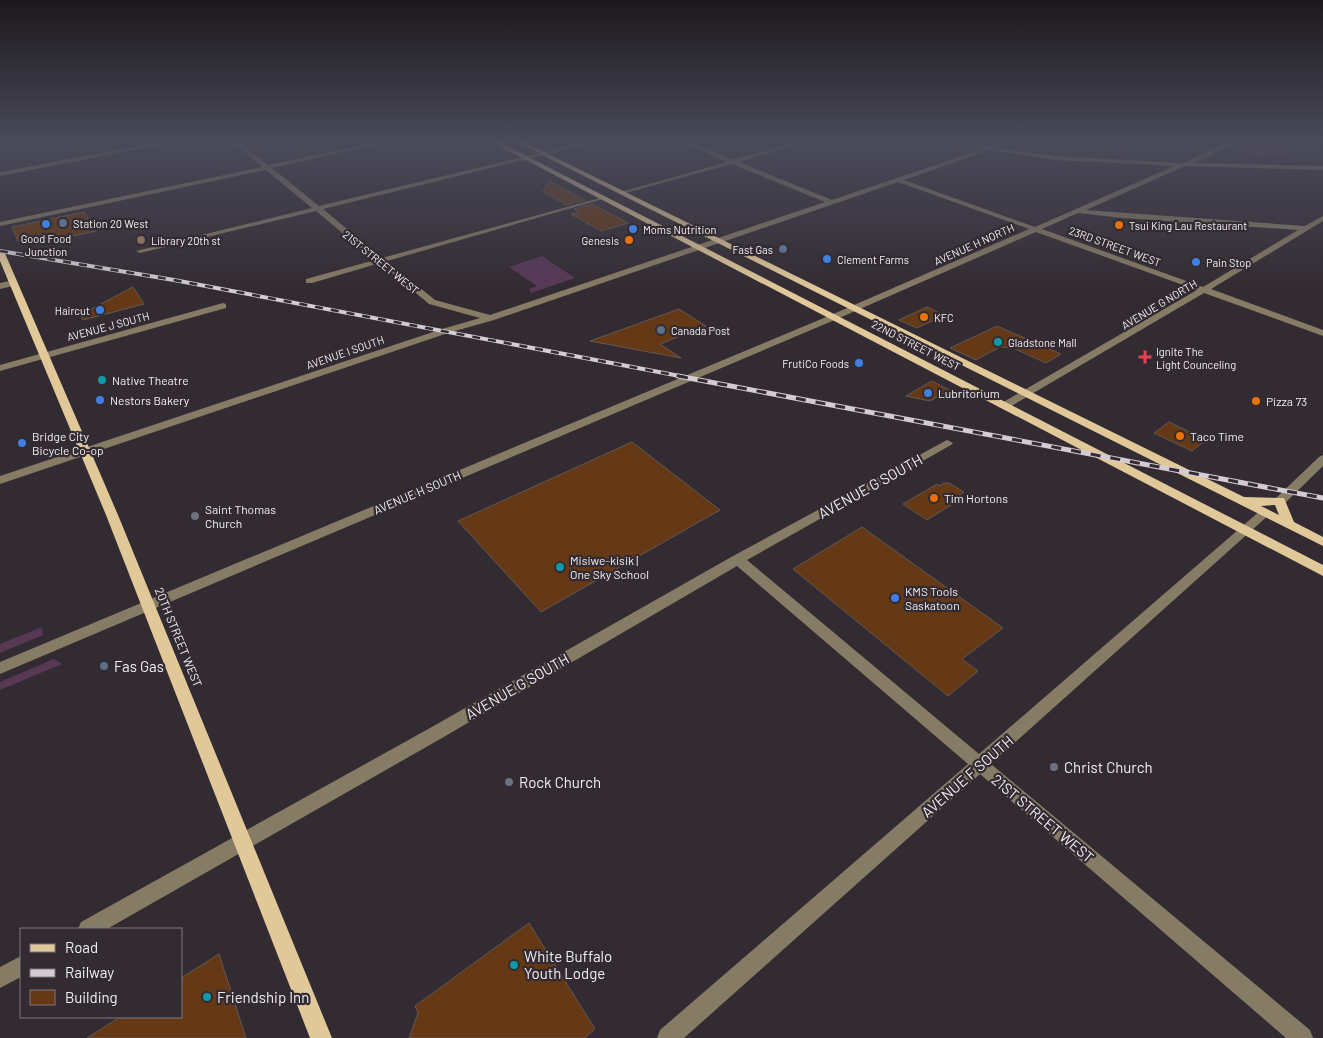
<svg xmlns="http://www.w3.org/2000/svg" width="1323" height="1038" font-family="Barlow,sans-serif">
	<rect width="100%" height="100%" fill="#332b32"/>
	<!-- green -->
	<g fill="#573956">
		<polygon points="1281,150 1294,157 1258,158 1246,152"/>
		<polygon points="542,256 575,278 531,293 529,289 537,286 509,267"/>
		<polygon points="42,627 43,635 0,653 0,644"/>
		<polygon points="54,659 62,664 0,690 0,682"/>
	</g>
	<!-- building -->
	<g fill="#653816" stroke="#635952">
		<polygon points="549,181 585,200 567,205 543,192"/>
		<polygon points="592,204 607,212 628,223 601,231 571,214 579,212 574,209"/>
		<polygon points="84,212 96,231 44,242 41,236 18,241 12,227"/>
		<polygon points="133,287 144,304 83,320 80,315"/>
		<polygon points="927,307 944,315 917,328 899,320"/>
		<polygon points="679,309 706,326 660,344 681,358 590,341"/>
		<polygon points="997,326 1061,354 1046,363 1013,348 1000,347 976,360 950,348"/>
		<polygon points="932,381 949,390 930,401 906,396"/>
		<polygon points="1169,422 1206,440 1192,451 1154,433"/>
		<polygon points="632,442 720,510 541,612 458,521"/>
		<polygon points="944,483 949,483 964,492 948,502 951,505 927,520 903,504 937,484 939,486"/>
		<polygon points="862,527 1003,628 962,659 978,671 948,696 793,569"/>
		<polygon points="529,923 595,1029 585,1038 409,1038 418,1013 415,1006"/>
		<polygon points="219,954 246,1038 87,1038 120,1017 181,1017 181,978"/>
	</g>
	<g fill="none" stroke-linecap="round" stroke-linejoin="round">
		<!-- minor -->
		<g fill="#867b64" fill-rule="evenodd">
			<polygon points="155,143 169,143 0,176 0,172"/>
			<path d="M 234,143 L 241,143 L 268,165 L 372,143 L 385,143 L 272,168 L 319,206 L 581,143 L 593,143 L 323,209 L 382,258 L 603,197 L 603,199 L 387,261 L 435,300 L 490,315 L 825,202 L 732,164 L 621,194 L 621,192 L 727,162 L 684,143 L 693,143 L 733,160 L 791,143 L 802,143 L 739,162 L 832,200 L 982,149 L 966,143 L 989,146 L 998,143 L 1008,143 L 996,148 L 1056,156 L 1183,163 L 1227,143 L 1236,143 L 1193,163 L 1323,166 L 1323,170 L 1185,166 L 1086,210 L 1305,226 L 1323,216 L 1323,221 L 1211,289 L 1323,330 L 1323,336 L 1204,293 L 1008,408 L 1000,408 L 999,406 L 1000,404 L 1197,290 L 1036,232 L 837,319 L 0,674 L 0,662 L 831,315 L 1029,229 L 898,182 L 494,320 L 448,333 L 0,484 L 0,476 L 442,329 L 480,318 L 429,304 L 380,263 L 312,283 L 306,283 L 306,279 L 375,260 L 316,211 L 140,253 L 136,251 L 312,208 L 266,170 L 0,226 L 0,222 L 262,167 ZM 990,150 L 1056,160 L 1174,166 L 1035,227 L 904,180 ZM 1078,213 L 1123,218 L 1298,230 L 1203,287 L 1042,229 Z"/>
			<polygon points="14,280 17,281 17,285 0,289 0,283"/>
			<polygon points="223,303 226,304 226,308 0,371 0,365"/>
			<polygon points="947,440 953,443 951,445 747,560 979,754 1261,510 1269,510 1271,513 991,764 1310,1030 1313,1038 1286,1038 980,774 684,1038 657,1038 660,1030 968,764 737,566 442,738 107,929 78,929 81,922 430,728 733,556"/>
			<polygon points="1323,455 1323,466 1284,504 1276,504 1274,501 1276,498 1319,457"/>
			<polygon points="21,956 21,977 0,988 0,967"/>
		</g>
		<!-- major -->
		<g fill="#e0c899" fill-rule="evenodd">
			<polygon points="493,143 501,143 1323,565 1323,576"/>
			<path d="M 518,143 L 526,143 L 1244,497 L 1284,498 L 1294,522 L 1323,537 L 1323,546 ZM 1275,505 L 1279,515 L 1261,506 Z"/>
			<polygon points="0,249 4,251 118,515 332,1038 310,1038 106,515 0,261"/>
		</g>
		<defs>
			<polyline id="rail-far1" points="0,251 174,280 685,377"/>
			<polyline id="rail" points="678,376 1323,498"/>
		</defs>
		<!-- rail-far1 casing -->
		<use href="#rail-far1" stroke="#d3cdd3" stroke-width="4"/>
		<!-- rail casing -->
		<use href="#rail" stroke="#d3cdd3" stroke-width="5"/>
		<!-- rail-far1 -->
		<use href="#rail-far1" stroke="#332b32" stroke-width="2.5" stroke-dasharray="8" stroke-linecap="butt"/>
		<!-- rail -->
		<use href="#rail" stroke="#332b32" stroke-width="3" stroke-dasharray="10" stroke-linecap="butt"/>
	</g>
	<!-- sky -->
	<linearGradient id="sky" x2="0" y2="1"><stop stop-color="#1c181c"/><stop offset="0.49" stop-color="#4a4a5a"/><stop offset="1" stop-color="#4a4a5a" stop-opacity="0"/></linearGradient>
	<rect width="1323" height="289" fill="url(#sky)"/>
	<!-- markers -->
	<g fill="#5c6f8a" stroke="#332b32" stroke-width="2">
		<circle cx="63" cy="223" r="5"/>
		<circle cx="783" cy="249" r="5"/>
		<circle cx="661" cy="330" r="5"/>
		<circle cx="104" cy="666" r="5"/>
	</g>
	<g fill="#3f7fe0" stroke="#332b32" stroke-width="2">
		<circle cx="46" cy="224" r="5"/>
		<circle cx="633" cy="229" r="5"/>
		<circle cx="827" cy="259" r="5"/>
		<circle cx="1196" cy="262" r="5"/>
		<circle cx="100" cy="310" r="5"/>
		<circle cx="859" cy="363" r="5"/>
		<circle cx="928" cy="393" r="5"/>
		<circle cx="100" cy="400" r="5"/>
		<circle cx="22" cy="443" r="5"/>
		<circle cx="895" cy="598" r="5"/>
	</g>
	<g fill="#e8710a" stroke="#332b32" stroke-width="2">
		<circle cx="1119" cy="225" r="5"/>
		<circle cx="629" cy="240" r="5"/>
		<circle cx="924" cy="317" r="5"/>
		<circle cx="1256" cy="401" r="5"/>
		<circle cx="1180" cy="436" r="5"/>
		<circle cx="934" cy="498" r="5"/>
	</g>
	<circle fill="#8d6e63" stroke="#332b32" stroke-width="2" cx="141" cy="240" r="5"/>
	<g fill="#0f9aa8" stroke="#332b32" stroke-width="2">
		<circle cx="998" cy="342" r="5"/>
		<circle cx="102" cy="380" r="5"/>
		<circle cx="560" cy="567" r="5"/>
		<circle cx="514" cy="965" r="5"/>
		<circle cx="207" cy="997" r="5"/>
	</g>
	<path fill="#e0444e" stroke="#332b32" stroke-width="2" d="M1142.5 349.5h5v5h5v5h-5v5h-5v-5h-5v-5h5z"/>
	<g fill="#6b7280" stroke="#332b32" stroke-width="2">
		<circle cx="195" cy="516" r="5"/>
		<circle cx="1054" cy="767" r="5"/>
		<circle cx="509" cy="782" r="5"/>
	</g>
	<g text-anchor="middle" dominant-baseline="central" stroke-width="4.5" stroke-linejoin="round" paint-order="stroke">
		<!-- far-poi labels -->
		<g font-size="11" fill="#f3eef3" stroke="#332b32" text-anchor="start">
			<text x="73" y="223">Station 20 West</text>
			<text x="1129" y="225">Tsui King Lau Restaurant</text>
			<text x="643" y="229">Moms Nutrition</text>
			<text x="46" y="238" text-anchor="middle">Good Food<tspan x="46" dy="13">Junction</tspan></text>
			<text x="151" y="240">Library 20th st</text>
			<text x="619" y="240" text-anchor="end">Genesis</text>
			<text x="773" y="249" text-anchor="end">Fast Gas</text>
			<text x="837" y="259">Clement Farms</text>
			<text x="1206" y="262">Pain Stop</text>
			<text x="90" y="310" text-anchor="end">Haircut</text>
			<text x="934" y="317">KFC</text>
			<text x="671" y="330">Canada Post</text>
			<text x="1008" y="342">Gladstone Mall</text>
			<text x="1156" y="351">Ignite The<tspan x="1156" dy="13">Light Counceling</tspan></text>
			<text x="849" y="363" text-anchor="end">FrutiCo Foods</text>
		</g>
		<!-- far-street labels -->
		<g font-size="11" fill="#f3eef3" stroke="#332b32">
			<text transform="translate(974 244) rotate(-24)">AVENUE H NORTH</text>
			<text transform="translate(1115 246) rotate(20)">23RD STREET WEST</text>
			<text transform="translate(381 262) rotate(39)">21ST STREET WEST</text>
			<text transform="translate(1159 304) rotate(-31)">AVENUE G NORTH</text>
			<text transform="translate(108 326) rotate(-15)">AVENUE J SOUTH</text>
			<text transform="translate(916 345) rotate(27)">22ND STREET WEST</text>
			<text transform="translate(345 352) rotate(-19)">AVENUE I SOUTH</text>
		</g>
		<!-- poi labels -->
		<g font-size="12" fill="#f3eef3" stroke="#332b32" text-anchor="start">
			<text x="112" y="380">Native Theatre</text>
			<text x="938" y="393">Lubritorium</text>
			<text x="110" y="400">Nestors Bakery</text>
			<text x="1266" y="401">Pizza 73</text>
			<text x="32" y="436">Bridge City<tspan x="32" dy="14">Bicycle Co-op</tspan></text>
			<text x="1190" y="436">Taco Time</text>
			<text x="944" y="498">Tim Hortons</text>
			<text x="205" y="509">Saint Thomas<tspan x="205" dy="14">Church</tspan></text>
			<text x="570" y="560">Misiwe-kisik |<tspan x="570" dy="14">One Sky School</tspan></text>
			<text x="905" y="591">KMS Tools<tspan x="905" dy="14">Saskatoon</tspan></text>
		</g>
		<!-- street labels -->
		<g font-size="12" fill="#f3eef3" stroke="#332b32">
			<text transform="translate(417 492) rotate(-23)">AVENUE H SOUTH</text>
			<text transform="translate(179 637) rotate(68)">20TH STREET WEST</text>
		</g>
		<!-- near-street labels -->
		<g font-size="15" fill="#f3eef3" stroke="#332b32">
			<text transform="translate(870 486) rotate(-29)">AVENUE G SOUTH</text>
			<text transform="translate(517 686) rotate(-30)">AVENUE G SOUTH</text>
			<text transform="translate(967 776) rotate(-41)">AVENUE F SOUTH</text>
			<text transform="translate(1043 818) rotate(40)">21ST STREET WEST</text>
		</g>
		<!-- near-poi labels -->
		<g font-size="15" fill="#f3eef3" stroke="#332b32" text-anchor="start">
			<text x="114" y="666">Fas Gas</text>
			<text x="1064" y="767">Christ Church</text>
			<text x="519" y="782">Rock Church</text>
			<text x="524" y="956">White Buffalo<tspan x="524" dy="17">Youth Lodge</tspan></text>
			<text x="217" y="997">Friendship Inn</text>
		</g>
	</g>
	<!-- legend -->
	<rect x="20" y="928" width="162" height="90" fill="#332b32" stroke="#80797f"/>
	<rect x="30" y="944" width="25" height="8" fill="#e0c899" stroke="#80797f"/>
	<text x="65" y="953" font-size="15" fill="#f3eef3">Road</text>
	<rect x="30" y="969" width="25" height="8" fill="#d3cdd3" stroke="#80797f"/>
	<text x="65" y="978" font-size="15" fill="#f3eef3">Railway</text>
	<rect x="30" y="990" width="25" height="15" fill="#653816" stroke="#80797f"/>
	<text x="65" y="1003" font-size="15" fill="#f3eef3">Building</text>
</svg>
